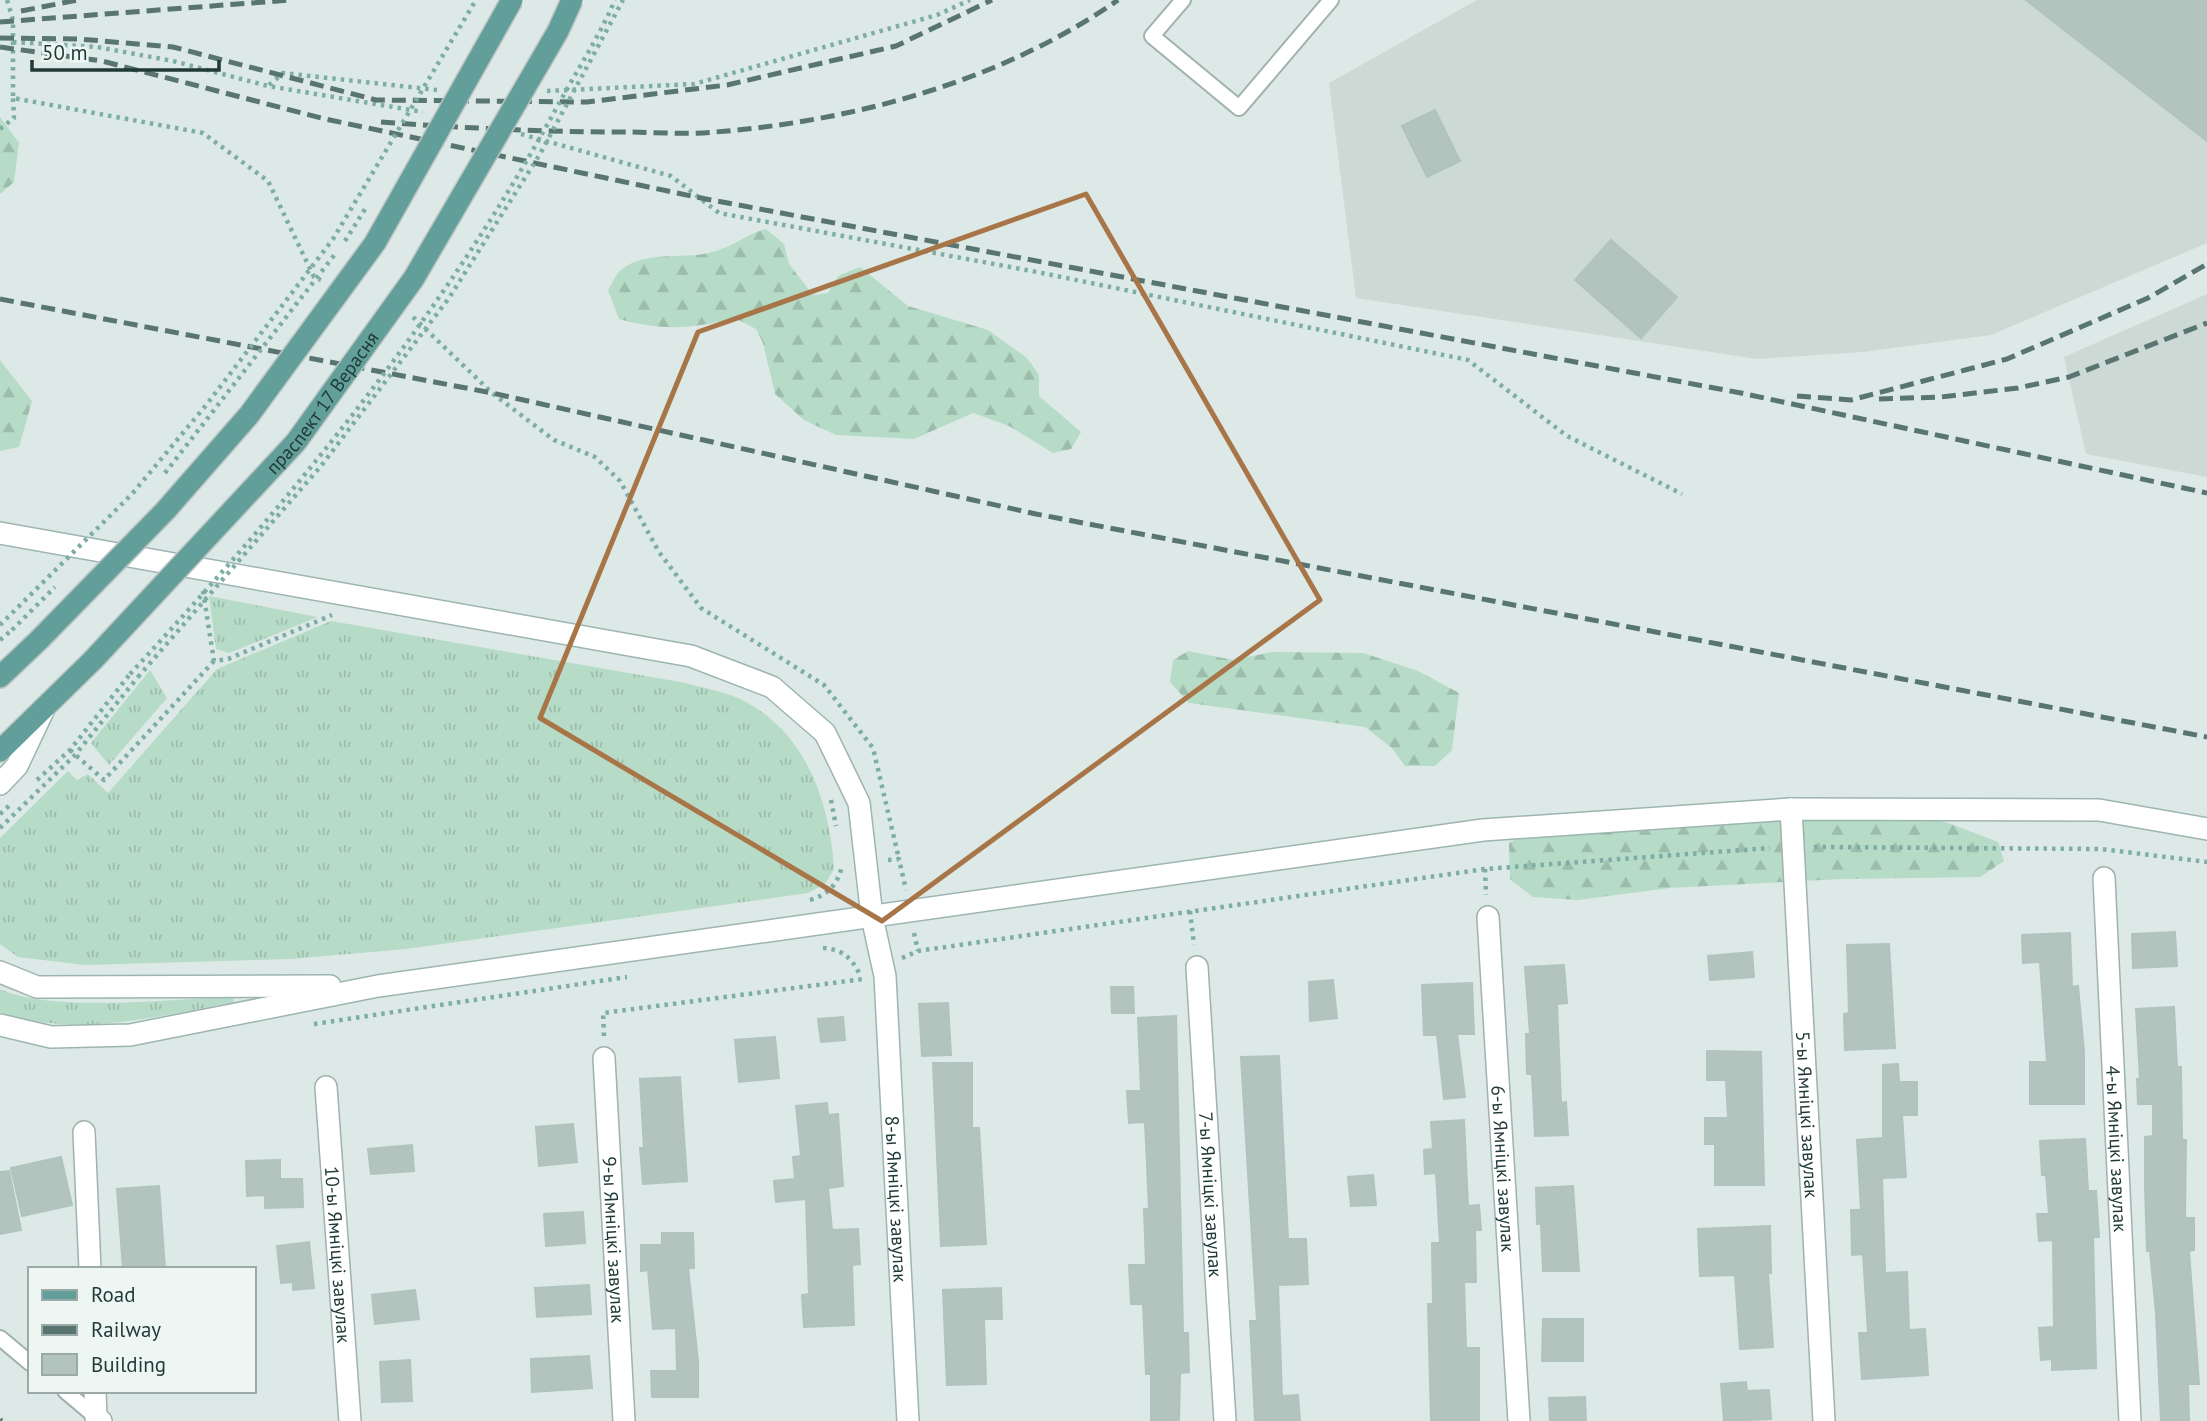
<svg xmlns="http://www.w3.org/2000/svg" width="2207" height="1421" font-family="'PT Sans',sans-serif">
	<defs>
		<pattern id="grass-tufts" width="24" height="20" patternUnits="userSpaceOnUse" patternTransform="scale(1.75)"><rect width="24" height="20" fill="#b6dbc6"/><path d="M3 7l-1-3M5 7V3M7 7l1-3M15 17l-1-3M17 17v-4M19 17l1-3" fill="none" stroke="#9cbdab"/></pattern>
		<pattern id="forest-firs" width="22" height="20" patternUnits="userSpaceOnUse" patternTransform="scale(1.75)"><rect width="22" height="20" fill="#b6dbc6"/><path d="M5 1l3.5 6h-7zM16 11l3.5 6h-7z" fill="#9cbdab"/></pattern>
	</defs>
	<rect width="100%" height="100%" fill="#dde9e6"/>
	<!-- built -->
	<g fill="#ccd9d5">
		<polygon points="1477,0 2207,0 2207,243 1991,335 1863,352 1757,359 1356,298 1329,83"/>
		<polygon points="2207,294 2207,477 2086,454 2064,357"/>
	</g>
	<!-- grass -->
	<g fill="url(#grass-tufts)">
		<polygon points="209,596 318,617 229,653 216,649"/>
		<path d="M 331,621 L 686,683 C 702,688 722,691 738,698 C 805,729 830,801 834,869 L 825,884 L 808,893 L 406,949 L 291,959 L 85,965 L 18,957 L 0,944 L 0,838 L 68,771 L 77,780 L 88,774 L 108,793 L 217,669 Z"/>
		<polygon points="150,670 167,698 109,765 91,743"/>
		<path d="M 0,989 C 50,1013 174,999 233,997 L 234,1002 C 159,1016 76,1039 0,1012 Z"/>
	</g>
	<!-- forest -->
	<g fill="url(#forest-firs)">
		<polygon points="0,117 19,143 14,182 0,194"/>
		<path d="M 766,229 L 784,244 L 789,264 L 813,295 L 828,293 L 838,276 L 860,267 L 908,306 L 988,330 L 1027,358 L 1039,375 L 1039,396 L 1081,432 L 1071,449 L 1053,453 L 1009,426 L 973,413 L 914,439 L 836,435 L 804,420 L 775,394 L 763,343 L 756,329 L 735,318 C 691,329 664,331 619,319 L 608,290 C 612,285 615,275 620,271 C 643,249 687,261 716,251 C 734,246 747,234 766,229 Z"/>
		<polygon points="0,360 32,401 19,447 0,451"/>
		<polygon points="1188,651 1233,660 1272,652 1363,653 1418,671 1459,693 1452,750 1435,766 1405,766 1392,748 1365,727 1189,703 1170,682 1173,660"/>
		<polygon points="1883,805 1951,824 1998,842 2004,861 1980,877 1842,879 1669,888 1578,900 1533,897 1510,879 1509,843 1533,828"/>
	</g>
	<!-- building -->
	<g fill="#b3c4bf" stroke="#b0c3be" stroke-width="2">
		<polygon points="2026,0 2207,0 2207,141"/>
		<polygon points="1435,110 1460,161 1427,177 1402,126"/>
		<polygon points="1611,240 1677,297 1641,338 1575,280"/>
		<polygon points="2175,932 2177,966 2133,968 2132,934"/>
		<polygon points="2070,933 2072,987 2078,986 2084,1052 2084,1104 2030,1104 2030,1062 2047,1062 2040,962 2023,963 2022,935"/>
		<polygon points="1889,944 1895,1048 1845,1050 1844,1014 1849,1013 1847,945"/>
		<polygon points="1752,952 1754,977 1710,980 1708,956"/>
		<polygon points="1564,965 1567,1003 1557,1004 1561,1103 1566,1102 1568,1135 1535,1136 1532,1074 1527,1074 1526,1034 1530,1034 1525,967"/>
		<polygon points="1333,980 1337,1018 1310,1021 1309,982"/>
		<polygon points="1472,983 1474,1034 1457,1034 1465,1097 1444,1099 1437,1035 1424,1035 1422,985"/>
		<polygon points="1111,987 1133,987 1134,1013 1112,1013"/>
		<polygon points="948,1003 951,1055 922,1056 919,1004"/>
		<polygon points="2174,1007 2177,1067 2181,1067 2182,1140 2186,1140 2185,1218 2194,1218 2194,1250 2189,1251 2199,1384 2188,1384 2189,1421 2161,1421 2156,1313 2150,1251 2147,1251 2145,1186 2145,1137 2153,1136 2153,1104 2138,1104 2137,1079 2140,1079 2136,1009"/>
		<polygon points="1176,1016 1183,1333 1188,1333 1189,1372 1180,1373 1179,1421 1151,1421 1151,1374 1146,1374 1143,1304 1131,1304 1129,1265 1146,1265 1144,1209 1149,1209 1145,1122 1129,1123 1127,1091 1141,1091 1138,1018"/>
		<polygon points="843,1017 845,1040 821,1042 818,1019"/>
		<polygon points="775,1037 779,1078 739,1082 735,1040"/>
		<polygon points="1707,1051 1761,1052 1764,1185 1715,1185 1715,1144 1705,1144 1705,1118 1728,1118 1726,1080 1707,1080"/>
		<polygon points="1279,1056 1288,1239 1306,1239 1308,1284 1278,1285 1282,1396 1298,1395 1300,1421 1255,1421 1250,1321 1257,1321 1241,1057"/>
		<polygon points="933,1063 972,1063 972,1128 979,1128 986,1244 941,1246"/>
		<polygon points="1898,1064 1899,1082 1917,1082 1917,1115 1902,1115 1906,1177 1882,1178 1885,1273 1907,1272 1909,1330 1925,1329 1928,1375 1862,1379 1859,1333 1868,1333 1863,1254 1852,1255 1851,1210 1861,1210 1857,1140 1883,1138 1883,1065"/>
		<polygon points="680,1077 687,1181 643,1184 640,1148 644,1148 640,1079"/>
		<polygon points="827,1103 828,1115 838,1114 843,1186 828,1188 832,1230 858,1229 860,1264 852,1265 854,1325 804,1327 802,1295 809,1294 806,1199 776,1202 774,1181 795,1179 793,1157 801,1156 796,1106"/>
		<polygon points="1464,1120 1468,1206 1479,1205 1481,1230 1475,1230 1476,1282 1464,1282 1466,1348 1479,1348 1479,1421 1431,1421 1428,1304 1433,1304 1432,1243 1440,1243 1436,1173 1425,1174 1424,1150 1433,1149 1431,1122"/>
		<polygon points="573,1124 577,1162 539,1166 536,1127"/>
		<polygon points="2085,1139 2088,1191 2096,1191 2099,1237 2093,1237 2096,1368 2052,1370 2052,1359 2041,1360 2039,1328 2054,1327 2053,1240 2039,1241 2037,1214 2049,1214 2046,1175 2042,1175 2040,1141"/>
		<polygon points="412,1145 414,1171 371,1174 368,1149"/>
		<polygon points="61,1157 72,1205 22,1216 11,1168"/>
		<polygon points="280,1160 280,1179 302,1179 303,1207 265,1208 265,1195 247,1196 246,1161"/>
		<polygon points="9,1171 21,1230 0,1234 0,1172"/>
		<polygon points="1373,1175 1376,1205 1351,1206 1348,1177"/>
		<polygon points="159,1186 165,1269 123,1269 117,1189"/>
		<polygon points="1573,1186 1579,1271 1543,1271 1541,1224 1537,1224 1536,1188"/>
		<polygon points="583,1212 585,1243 546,1246 544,1214"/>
		<polygon points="1770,1226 1771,1273 1768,1273 1773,1347 1740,1349 1735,1275 1700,1276 1698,1229"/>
		<polygon points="662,1233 693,1233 694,1268 688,1268 698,1361 698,1397 652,1397 651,1371 677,1371 676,1328 653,1329 648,1270 641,1271 641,1245 662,1245"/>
		<polygon points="309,1242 314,1288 293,1290 293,1282 281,1283 277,1246"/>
		<polygon points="589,1285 591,1314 537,1317 535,1288"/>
		<polygon points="1001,1288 1002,1319 984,1319 986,1384 947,1385 943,1290"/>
		<polygon points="415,1290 419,1319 375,1324 372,1295"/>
		<polygon points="1543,1319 1583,1319 1583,1361 1542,1361"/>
		<polygon points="589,1356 592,1388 532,1392 531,1359"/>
		<polygon points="410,1360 412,1401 382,1402 380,1362"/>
		<polygon points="1746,1382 1747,1391 1769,1390 1771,1419 1724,1421 1721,1384"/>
		<polygon points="1585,1397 1586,1421 1550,1421 1549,1398"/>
	</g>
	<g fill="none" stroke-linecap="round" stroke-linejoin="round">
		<defs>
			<g id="service">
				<polyline points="1183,0 1152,36 1239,108 1331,0"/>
				<polyline points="0,1338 30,1363"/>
				<polyline points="65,1391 96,1417"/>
			</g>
			<g id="minor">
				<path id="s1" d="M 1791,809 L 1824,1421"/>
				<path id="s2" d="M 2104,878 L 2130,1421"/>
				<path id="s3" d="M 1488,917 L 1519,1421"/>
				<path id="s4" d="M 1197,967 L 1225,1421"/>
				<path id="s5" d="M 604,1058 L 624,1421"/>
				<path id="s6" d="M 326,1087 L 350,1421"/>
				<polyline points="84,1132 90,1269"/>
				<polyline points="95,1391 96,1417 101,1421"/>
			</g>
			<g id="secondary">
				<path id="s7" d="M 0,533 L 691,656 L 772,687 L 825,733 L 859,803 L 872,917 L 885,976 L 908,1421"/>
				<polyline points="0,784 17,766 43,711"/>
				<polyline points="0,972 37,987 330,986"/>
				<polyline points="0,1025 51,1037 130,1035 378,986 1483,830 1791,809 2099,810 2207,829"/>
			</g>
			<g id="primary">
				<polyline points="0,677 39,640"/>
				<polyline points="0,751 93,660"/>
			</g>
		</defs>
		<!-- service casing -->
		<use href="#service" stroke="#a0b1ae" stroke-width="18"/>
		<!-- minor casing -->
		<use href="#minor" stroke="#a0b1ae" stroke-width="24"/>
		<!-- secondary casing -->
		<use href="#secondary" stroke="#9db5b0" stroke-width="24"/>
		<!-- primary casing -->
		<use href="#primary" stroke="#bcc4c3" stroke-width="24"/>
		<!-- path -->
		<g stroke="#7eada6" stroke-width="4.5" stroke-dasharray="3.5 5" stroke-linecap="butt">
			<polyline points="7,0 13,20 13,98 203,133 268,181 314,277 321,280"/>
			<polyline points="13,42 97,47 173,61 268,86 423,112"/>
			<polyline points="269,85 283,73 437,90"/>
			<polyline points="547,91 694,84 937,15 970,0"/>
			<polyline points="0,129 14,118 13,98"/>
			<polyline points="521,134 671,176 719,213 1037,272 1468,360 1567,436 1682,494"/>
			<polyline points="413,317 492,393 554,440 595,457 620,481 659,552 701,608 824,685 873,748 899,859"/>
			<polyline points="203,591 214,661 228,659 332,615"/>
			<polyline points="0,640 12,630"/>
			<polyline points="70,750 104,780 214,661"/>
			<polyline points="37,780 70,750 130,674"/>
			<polyline points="831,800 836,826"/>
			<polyline points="0,814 10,805"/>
			<polyline points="0,828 75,755 138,677"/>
			<polyline points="1814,847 2101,849 2207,862"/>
			<polyline points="888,860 899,859 906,890"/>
			<polyline points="1485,869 1486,895"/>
			<path d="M 810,900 C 828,895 838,884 842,866"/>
			<polyline points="1190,911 1194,945"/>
			<polyline points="914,933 918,951"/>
			<path d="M 823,948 C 842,949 852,958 860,975"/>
			<polyline points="902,958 918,951 1485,869 1770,848"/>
			<polyline points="314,1024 627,977"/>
			<polyline points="604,1036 603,1013 863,979"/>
		</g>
		<!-- service -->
		<use href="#service" stroke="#fff" stroke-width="14"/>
		<!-- minor -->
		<use href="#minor" stroke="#fff" stroke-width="21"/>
		<!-- secondary -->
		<use href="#secondary" stroke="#fff" stroke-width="21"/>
		<!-- primary -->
		<use href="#primary" stroke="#629f9a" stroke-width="21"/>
		<!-- rail -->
		<g stroke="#597572" stroke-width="5" stroke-dasharray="14 7" stroke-linecap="butt">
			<polyline points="21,11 78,0"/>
			<polyline points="0,22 291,0"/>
			<polyline points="0,38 79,39 173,47 376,100 587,102 727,85 896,46 992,0"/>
			<polyline points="0,47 102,61 325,119 701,198 1741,393 2207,493"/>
			<path d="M 381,122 C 463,128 543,132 625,132 C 654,132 685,135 715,132 C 855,121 1002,81 1118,0"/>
			<polyline points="0,299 492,393 1036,514 2207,737"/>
			<polyline points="1797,396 1851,400 2007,359 2148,298 2207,264"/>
			<polyline points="1879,399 1941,397 2018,388 2069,377 2207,323"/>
			<polyline points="0,1420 2,1421"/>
		</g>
		<defs>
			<g id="primary-bridge">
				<polyline points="39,640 166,510 249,415 375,243 512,0"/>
				<path id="s8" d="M 93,660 L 296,442 L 414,278 L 558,31 L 572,0"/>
			</g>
		</defs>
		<!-- primary-bridge casing -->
		<use href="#primary-bridge" stroke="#bcc4c3" stroke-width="24" stroke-linecap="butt"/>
		<!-- path-bridge -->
		<g stroke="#7eada6" stroke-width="4.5" stroke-dasharray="3.5 5" stroke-linecap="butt">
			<polyline points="345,241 367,206"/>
			<polyline points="165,473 336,253"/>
			<polyline points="0,625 132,494 207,404 333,239 476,0"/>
			<polyline points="12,630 55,587"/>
			<path d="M 130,674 C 291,500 443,316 557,107 C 576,72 599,37 615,0"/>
			<polyline points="138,677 321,466 449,298 540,154 623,0"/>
		</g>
		<!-- primary-bridge -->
		<use href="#primary-bridge" stroke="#629f9a" stroke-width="21"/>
	</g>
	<!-- marked area -->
	<path fill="none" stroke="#a87549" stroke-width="5" stroke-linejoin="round" d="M 1086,194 L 1320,600 L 882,921 L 540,718 L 698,332 Z"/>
	<g text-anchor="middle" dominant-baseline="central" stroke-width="6" stroke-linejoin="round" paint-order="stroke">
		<!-- street labels -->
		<g font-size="19" fill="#1f3936" stroke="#eef6f3">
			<text stroke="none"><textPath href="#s8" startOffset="345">праспект 17 Верасня</textPath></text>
			<text stroke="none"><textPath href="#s1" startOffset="306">5-ы Ямніцкі завулак</textPath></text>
			<text stroke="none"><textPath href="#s2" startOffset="271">4-ы Ямніцкі завулак</textPath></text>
			<text stroke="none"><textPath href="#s3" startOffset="252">6-ы Ямніцкі завулак</textPath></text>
			<text stroke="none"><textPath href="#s4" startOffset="228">7-ы Ямніцкі завулак</textPath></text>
			<text stroke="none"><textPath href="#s7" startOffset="1335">8-ы Ямніцкі завулак</textPath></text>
			<text stroke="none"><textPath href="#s5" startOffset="182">9-ы Ямніцкі завулак</textPath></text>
			<text stroke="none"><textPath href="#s6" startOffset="168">10-ы Ямніцкі завулак</textPath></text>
		</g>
	</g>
	<!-- legend -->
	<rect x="28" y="1267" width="228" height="126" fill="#eef6f3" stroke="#9baaa7" stroke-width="2"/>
	<rect x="42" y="1290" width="35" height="10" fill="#629f9a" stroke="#9baaa7" stroke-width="2"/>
	<text x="91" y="1302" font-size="21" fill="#1f3936">Road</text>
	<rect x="42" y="1325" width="35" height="10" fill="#597572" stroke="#9baaa7" stroke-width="2"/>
	<text x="91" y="1337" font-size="21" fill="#1f3936">Railway</text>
	<rect x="42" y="1354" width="35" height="21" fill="#b3c4bf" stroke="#9baaa7" stroke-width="2"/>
	<text x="91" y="1372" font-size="21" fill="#1f3936">Building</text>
	<!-- scale -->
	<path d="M32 60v10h187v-10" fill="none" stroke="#1f3936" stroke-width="3.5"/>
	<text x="42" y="60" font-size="21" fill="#1f3936" stroke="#eef6f3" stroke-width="5" paint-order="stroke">50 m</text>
</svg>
